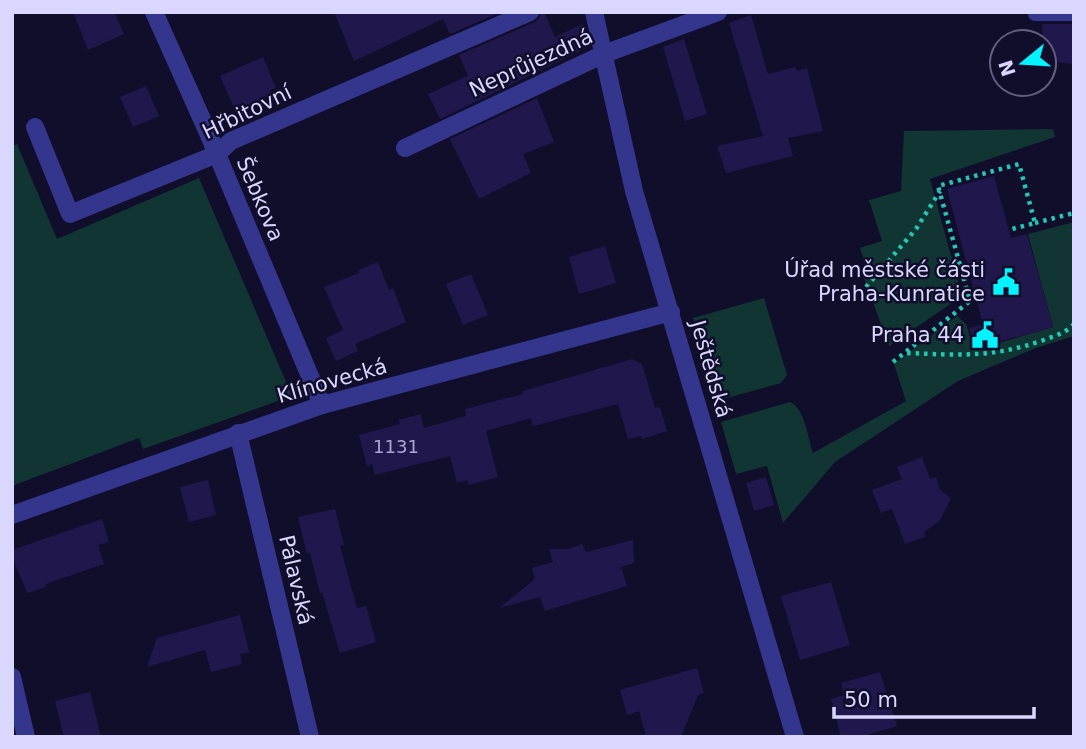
<svg xmlns="http://www.w3.org/2000/svg" width="1086" height="749" font-family="'DejaVu Sans',sans-serif">
	<rect width="100%" height="100%" fill="#110e2b"/>
	<!-- green -->
	<g fill="#103532">
		<polygon points="1053,129 1055,137 930,179 962,296 889,346 861,270 866,267 860,248 882,241 869,200 901,191 904,131"/>
		<polygon points="17,144 57,239 199,178 292,396 143,449 139,438 12,486 12,146"/>
		<path d="M 1074,222 L 1074,336 L 1036,348 L 958,381 L 835,462 L 783,523 L 767,466 L 736,474 L 721,422 L 790,402 C 805,408 808,439 813,453 L 906,401 L 894,364 L 957,316 L 966,324 L 974,350 L 1053,327 L 1028,234 Z"/>
		<polygon points="764,298 787,375 781,383 716,401 693,318"/>
	</g>
	<!-- building -->
	<g fill="#20184d">
		<polygon points="73,12 114,12 124,34 88,50"/>
		<polygon points="334,12 501,12 450,34 443,19 354,61"/>
		<polygon points="541,12 544,12 555,37 583,24 590,46 440,119 428,94 468,76 459,55 535,22 539,18"/>
		<polygon points="751,15 768,74 795,67 797,71 807,68 823,131 788,138 793,156 726,173 717,146 763,136 729,23"/>
		<polygon points="1042,24 1074,24 1074,64 1044,61"/>
		<polygon points="684,39 707,114 685,121 663,47"/>
		<polygon points="263,57 276,88 270,90 272,94 235,110 220,76"/>
		<polygon points="146,86 159,116 133,127 120,97"/>
		<polygon points="537,98 554,142 523,154 531,173 479,199 450,139"/>
		<polygon points="994,176 1011,238 1027,234 1053,327 975,348 969,328 983,325 947,189"/>
		<polygon points="605,246 616,283 579,294 569,257"/>
		<polygon points="378,262 389,290 393,288 406,322 355,344 358,351 336,361 326,338 343,330 324,287 359,273 358,270"/>
		<polygon points="471,274 488,315 463,325 446,284"/>
		<polygon points="632,359 642,364 655,408 660,407 667,431 642,439 641,436 628,439 618,404 533,426 531,418 486,431 498,477 469,485 467,480 457,483 450,456 375,475 372,464 367,466 359,435 400,424 398,420 421,414 424,428 466,416 465,409 523,394 523,391"/>
		<polygon points="922,457 930,479 936,477 940,490 951,498 940,520 924,532 925,537 905,544 892,509 881,513 872,490 902,479 897,467"/>
		<polygon points="766,477 774,505 754,511 746,483"/>
		<polygon points="208,480 216,515 189,522 180,487"/>
		<polygon points="335,509 344,545 340,546 357,608 366,606 376,642 340,653 322,592 320,593 310,553 307,554 298,517"/>
		<polygon points="102,519 109,542 98,545 104,564 45,584 46,587 27,593 12,556 12,550"/>
		<polygon points="633,540 634,563 621,567 627,586 545,611 540,597 499,608 535,579 532,568 553,562 549,549 568,549 582,544 586,552"/>
		<polygon points="831,582 850,645 800,660 781,596"/>
		<polygon points="240,615 249,652 240,654 242,664 211,672 205,650 147,667 157,638"/>
		<polygon points="697,668 704,693 698,695 681,737 646,737 639,711 627,715 620,690"/>
		<polygon points="880,672 897,726 861,737 841,737 831,699 844,695 841,683"/>
		<polygon points="90,692 101,737 64,737 55,701"/>
	</g>
	<g fill="none" stroke-linecap="round" stroke-linejoin="round">
		<!-- path -->
		<g stroke="#23c7b4" stroke-width="4.5" stroke-dasharray="3.5 5" stroke-linecap="butt">
			<polyline points="1035,223 1074,213"/>
			<polyline points="866,287 916,229 940,191"/>
			<path d="M 907,353 C 958,355 991,358 1041,341 C 1053,336 1065,334 1074,324"/>
			<polyline points="893,362 970,301 938,186 1019,164 1035,223 1008,230"/>
		</g>
		<!-- lane -->
		<polyline stroke="#34368e" stroke-width="14" points="1035,14 1074,14"/>
		<!-- street -->
		<g stroke="#34368e" stroke-width="18">
			<polyline points="154,12 209,135 322,405"/>
			<polyline points="594,12 634,191 795,737"/>
			<polyline points="35,127 70,214 217,154 231,141 530,12"/>
			<polyline points="405,148 604,54 718,12"/>
			<polyline points="238,433 310,737"/>
			<polyline points="12,515 322,405 671,312"/>
			<polyline points="12,677 26,737"/>
		</g>
	</g>
	<!-- icons -->
	<defs>
		<symbol id="civic-bare" viewBox="-9 -9 18 18"><path d="M-.6-6.5H3V-4.5H.6V-3L4-1V1h2V6H-6V1h2V-1L-.6-3ZM-1.2 2.5V6h2.4V2.5Z" fill="#03f4ff" stroke="#110e2b" stroke-width="2.5" paint-order="stroke"/></symbol>
	</defs>
	<g fill-rule="evenodd">
		<use href="#civic-bare" x="987" y="263" width="38" height="38"/>
		<use href="#civic-bare" x="966" y="316" width="38" height="38"/>
	</g>
	<g text-anchor="middle" dominant-baseline="central" stroke-width="5" stroke-linejoin="round" paint-order="stroke">
		<!-- number labels -->
		<g font-size="18" fill="#aca7d2">
			<text x="396" y="446">1131</text>
		</g>
		<!-- street labels -->
		<g font-size="21" fill="#dad7ff" stroke="#110e2b">
			<text transform="translate(531 63) rotate(-25)">Neprůjezdná</text>
			<text transform="translate(247 112) rotate(-26)">Hřbitovní</text>
			<text transform="translate(260 199) rotate(67)">Šebkova</text>
			<text transform="translate(711 369) rotate(74)">Ještědská</text>
			<text transform="translate(332 381) rotate(-16)">Klínovecká</text>
			<text transform="translate(296 580) rotate(77)">Pálavská</text>
		</g>
		<!-- poi labels -->
		<g font-size="21" fill="#dad7ff" stroke="#110e2b" text-anchor="end">
			<text x="985" y="270">Úřad městské části<tspan x="985" dy="24">Praha-Kunratice</tspan></text>
			<text x="964" y="335">Praha 44</text>
		</g>
	</g>
	<!-- border -->
	<rect width="1086" height="749" fill="none" stroke="#dad7ff" stroke-width="28"/>
	<!-- north arrow -->
	<g transform="translate(1023 63) rotate(252)"><circle r="33" fill="#110e2b" stroke="#615e80" stroke-width="2"/>
	<path d="M0-5L12 26L0 18L-12 26Z" fill="#03f4ff"/>
	<text y="-10" font-size="19" font-weight="bold" text-anchor="middle" fill="#dad7ff">N</text>
	</g>
	<!-- scale -->
	<path d="M834 707v10h200v-10" fill="none" stroke="#dad7ff" stroke-width="3.5"/>
	<text x="844" y="707" font-size="21" fill="#dad7ff" stroke="#110e2b" stroke-width="5" paint-order="stroke">50 m</text>
</svg>
